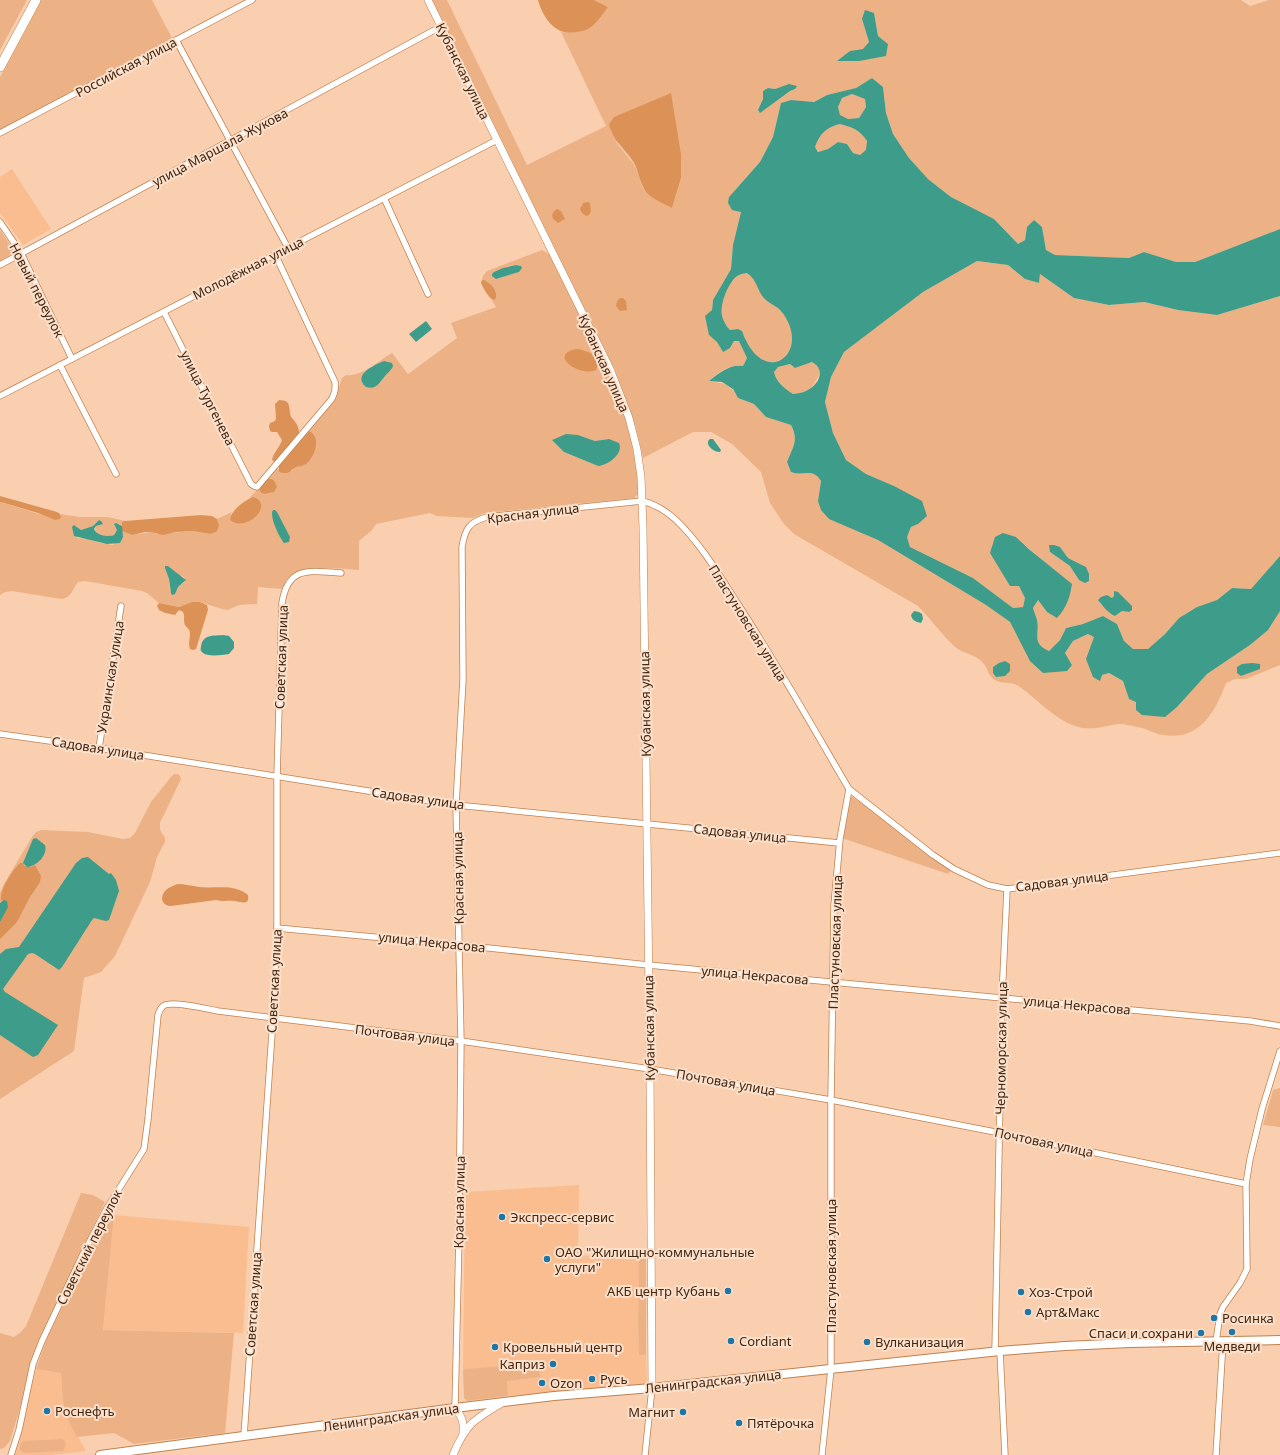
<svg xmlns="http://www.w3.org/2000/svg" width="1280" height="1455" font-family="'Noto Sans',sans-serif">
	<rect width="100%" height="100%" fill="#f9cfb0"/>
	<!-- built -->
	<g fill="#f9bd90">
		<polygon points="12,169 51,229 23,245 0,213 0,177"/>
		<polygon points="579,1185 578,1255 639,1258 638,1325 639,1355 646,1355 647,1384 508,1396 506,1381 540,1377 515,1363 516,1365 463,1369 465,1192"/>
		<polygon points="114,1215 249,1227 243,1333 103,1330"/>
		<polygon points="36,1369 61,1373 62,1394 65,1414 86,1451 51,1455 14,1455"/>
	</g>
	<!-- green -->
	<g fill="#ecb286" fill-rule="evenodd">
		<polygon points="0,0 27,0 0,50"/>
		<polygon points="41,0 152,0 172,38 0,129 0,77"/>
		<path d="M 432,0 L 447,0 L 527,165 L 606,126 L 561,32 L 572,33 L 608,7 L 594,0 L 1241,0 L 1250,6 L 1269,0 L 1280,0 L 1280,229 L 1195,262 L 1176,262 L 1144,252 L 1129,258 L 1055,255 L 1046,250 L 1042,227 L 1027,227 L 1025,240 L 1018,244 L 994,219 L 951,197 L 928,179 L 909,158 L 893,134 L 886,113 L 883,87 L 872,78 L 856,88 L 827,95 L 813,102 L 791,100 L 781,103 L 773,137 L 760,162 L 729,197 L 741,212 L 733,245 L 731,269 L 713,300 L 709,335 L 717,342 L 723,351 L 730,348 L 734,341 L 740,341 L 747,358 L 743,366 C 730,364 718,372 709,381 C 725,384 729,382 738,398 L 754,404 L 766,417 L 791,425 C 799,440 793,447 787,462 L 791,472 C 804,477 812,467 821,481 L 818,501 L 855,529 L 878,540 L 986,605 L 1010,622 L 1020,641 L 1072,665 L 1065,653 L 1073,641 L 1088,634 L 1095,637 L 1091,647 L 1102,675 L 1109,673 L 1123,681 L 1129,699 L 1177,707 L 1207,674 L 1250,645 L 1280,611 L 1280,665 L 1246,679 L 1235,679 L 1226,683 C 1215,713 1199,741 1163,735 C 1154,734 1146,728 1137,727 C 1132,726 1125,724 1119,724 C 1107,725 1097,730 1083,728 C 1057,723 1041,702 1020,687 C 1011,680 1002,685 995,680 C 988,676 988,668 983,663 C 976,654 963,654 955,647 C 941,634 931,619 918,606 L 794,534 L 784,524 L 770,503 L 761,472 L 732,444 L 711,432 L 693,432 L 643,458 L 636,427 L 615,370 ZM 874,14 L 878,36 L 888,44 L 850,51 L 863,49 L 869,42 L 862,19 ZM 780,87 L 795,89 L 790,91 L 760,112 L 758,110 L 768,88 L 775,89 ZM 615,141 L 681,178 L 672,208 L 650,196 L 642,187 L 639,175 L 633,163 Z"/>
		<polygon points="852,94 865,99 866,107 859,118 848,119 840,116 838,107 842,98"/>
		<path d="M 840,124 C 852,127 860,130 867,141 L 867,150 L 860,155 L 853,153 L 847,144 L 838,142 L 828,149 L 819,152 L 815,147 C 820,133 827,127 840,124 Z"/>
		<polygon points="0,230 15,252 0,261"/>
		<path d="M 542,250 L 549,254 C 576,309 608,363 626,422 C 633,445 637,469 639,493 L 634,498 L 485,513 L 473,518 L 437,516 L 430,513 L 376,524 L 372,530 L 359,541 L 359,570 C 341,569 305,564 290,576 C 286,579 284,584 282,589 L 258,587 L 257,604 L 239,605 L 228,610 L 222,609 L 200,602 L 192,602 L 179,607 L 159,603 L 147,593 L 142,591 L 85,581 L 78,582 C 72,589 72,598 61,599 L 12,591 L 5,592 L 0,595 L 0,502 L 46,516 L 61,517 L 60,514 L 80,517 L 108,517 L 125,521 L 122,522 L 122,526 L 119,524 L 116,527 L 117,530 L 114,535 C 108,537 99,536 95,530 L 96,526 L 101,525 L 101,521 L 99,520 L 93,526 L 81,530 L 76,526 L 77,538 L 88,539 L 101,543 L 113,545 L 122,531 L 132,535 L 151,532 L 158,534 L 193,531 L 210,534 L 219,525 L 217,519 L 232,512 L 230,516 L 253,497 L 249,498 L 259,488 L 261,493 L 265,494 L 274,492 L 272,479 L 268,479 L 279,466 L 278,469 L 292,471 L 295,467 L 300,466 L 309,431 L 307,433 L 336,397 L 342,378 L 346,375 C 362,377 378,361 392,353 L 408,374 L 457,338 L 451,323 L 496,307 L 491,299 L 494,300 L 484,280 L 482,280 L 483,276 L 487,271 ZM 516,265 L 521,266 L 519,272 L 496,279 L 494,272 L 509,266 ZM 384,361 C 385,373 385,381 374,388 L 369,368 ZM 578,435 L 595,441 L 609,439 L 598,466 L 564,452 L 553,440 L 558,438 ZM 165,568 L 184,577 L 185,582 L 178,587 L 170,590 L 169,579 Z"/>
		<path d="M 977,261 L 1008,265 L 1025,279 L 1039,283 L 1040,274 L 1074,298 L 1109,305 L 1143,302 L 1178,310 L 1217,315 L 1280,296 L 1280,556 L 1251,589 L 1232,588 L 1217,600 L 1197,607 L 1179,618 L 1165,634 L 1148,649 L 1133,649 L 1124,641 L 1117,624 L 1103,616 L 1083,624 L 1066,628 L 1060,640 L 1049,651 C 1031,643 1040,634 1037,620 C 1036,616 1034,612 1033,608 L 1038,600 L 1047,612 L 1050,567 L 1016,537 L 990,553 L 1000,568 L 1019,586 L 1025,598 L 1023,607 L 1013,608 L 973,578 L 910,547 L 907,537 L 911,527 L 918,524 L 894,486 L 866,474 L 846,460 L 833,433 L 825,402 L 831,377 L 844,352 L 923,292 ZM 1060,547 L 1068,558 L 1086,567 L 1079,580 L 1070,566 L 1050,552 ZM 1107,595 L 1112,598 L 1114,596 L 1129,612 L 1122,611 L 1115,616 Z"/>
		<path d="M 747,273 C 758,280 757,292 766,300 C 770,304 777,306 781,311 C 814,351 764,392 742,331 L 738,329 L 730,330 C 726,326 724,322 722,316 C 720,305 726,289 733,280 C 737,275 741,274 747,273 Z"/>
		<path d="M 812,362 C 824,368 821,373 815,382 C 813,386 811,389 806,391 C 802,393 797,393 793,394 C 784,388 776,382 774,372 L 778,367 L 790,364 L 795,368 Z"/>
		<polygon points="174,774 178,774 180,776 181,779 160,823 160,830 165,838 165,842 157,857 150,882 115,956 101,972 84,978 74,1051 0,1099 0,893 4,884 32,837 36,832 41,830 88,832 123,839 130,838 135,833 151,802 171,777"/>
		<polygon points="851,797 853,797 951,870 948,874 842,838 849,799"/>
		<polygon points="1280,1088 1280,1127 1263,1125 1273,1090"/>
		<polygon points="81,1193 93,1195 105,1202 37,1344 20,1408 10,1441 4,1448 0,1449 0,1333 14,1337 20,1333 26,1326"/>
		<path d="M 108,1213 L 114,1215 L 103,1330 L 234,1333 L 225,1433 L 134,1444 L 114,1433 L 77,1437 C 63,1414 62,1400 61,1373 L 36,1369 L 47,1338 Z"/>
		<polygon points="639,1258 646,1259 646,1355 639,1355 638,1325"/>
		<polygon points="539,1361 540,1377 507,1381 508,1396 467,1401 464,1398 463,1369 515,1365 515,1363"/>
		<polygon points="62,1439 64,1440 66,1445 63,1451 24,1453 20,1450 20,1444 24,1441"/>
	</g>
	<!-- forest -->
	<g fill="#dc9257">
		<path d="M 538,0 L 594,0 L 608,7 C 602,15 596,25 586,30 C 584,31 580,31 577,32 C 556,37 543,18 538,0 Z"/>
		<path d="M 671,93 L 681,154 L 681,178 L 672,208 C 665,204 657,201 650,196 C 640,188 640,174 634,163 C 625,148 614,143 609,124 L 614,117 Z"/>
		<polygon points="587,202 590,203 591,212 589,215 586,216 582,213 580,209 583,203"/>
		<polygon points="557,209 561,211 565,219 558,223 553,219 552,215 554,211"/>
		<path d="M 482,280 L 484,280 C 491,284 497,289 496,298 L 494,300 C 488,298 484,289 481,283 Z"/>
		<polygon points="620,298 623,298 626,301 627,310 620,311 616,306 617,301"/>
		<path d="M 578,349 C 586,351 594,353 599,361 L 596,370 C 579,378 546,353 578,349 Z"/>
		<path d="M 279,400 C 294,400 287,411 292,418 C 296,423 299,426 299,433 L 275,462 L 272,460 C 273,453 280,447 282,440 L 277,432 L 272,432 L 270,431 L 269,426 L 270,423 L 275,421 L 276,418 L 275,404 Z"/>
		<path d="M 309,431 C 322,437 315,457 306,464 C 303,466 299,466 296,467 C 289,471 290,475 279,472 L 279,466 Z"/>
		<polygon points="268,479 272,479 275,482 277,487 274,492 265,494 261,493 259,488"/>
		<polygon points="0,496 57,512 60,514 61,517 60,519 55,520 38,513 4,503 0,502"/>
		<path d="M 253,497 C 276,505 245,533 230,520 C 230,511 245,500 253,497 Z"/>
		<polygon points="201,515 212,516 217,519 219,525 218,529 216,532 210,534 193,531 176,532 163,535 151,532 145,532 132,535 122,531 122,522 125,521"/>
		<path d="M 192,602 L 200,602 L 207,605 L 208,610 L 196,649 L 193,650 L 190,649 C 188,643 190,639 190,633 C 190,629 187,628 185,625 C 183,621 185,616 183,612 L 179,610 L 175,615 L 165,613 L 159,610 L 157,606 L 159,603 L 179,607 Z"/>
		<path d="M 20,863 L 23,863 L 24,866 L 31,867 L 35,865 L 41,876 L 40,882 L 30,897 L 17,922 L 0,939 L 0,922 L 4,900 L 1,901 C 0,889 11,872 20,863 Z"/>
		<path d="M 178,884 C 185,884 192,886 199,887 C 216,889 234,883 248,895 C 250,906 241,902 235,901 C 228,900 225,902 216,900 L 171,906 C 162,906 159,897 166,890 C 169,887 173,886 178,884 Z"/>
	</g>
	<!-- water -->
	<g fill="#3d9d8a" fill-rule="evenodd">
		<polygon points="865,10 874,13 878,36 888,44 886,56 859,61 837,61 850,51 863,49 869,42 862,19"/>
		<path d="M 872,78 L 883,87 L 886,113 L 893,134 L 909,158 L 928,179 L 951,197 L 994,219 L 1018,244 L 1025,240 L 1027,227 L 1034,220 L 1042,227 L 1046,250 L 1055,255 L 1129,258 L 1144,252 L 1176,262 L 1195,262 L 1280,229 L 1280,296 L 1217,315 L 1178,310 L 1144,302 L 1109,305 L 1074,298 L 1040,274 L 1039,283 L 1025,279 L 1008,265 L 977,261 L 923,292 L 844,352 L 831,377 L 825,402 L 833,433 L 846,460 L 866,474 L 894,486 L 922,501 L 927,516 L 918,524 L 911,527 L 907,537 L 910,547 L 973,578 L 1013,608 L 1023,607 L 1025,598 L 1019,586 L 1010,586 L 990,553 L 995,537 L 1003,533 L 1016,537 L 1030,550 L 1072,584 C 1070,597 1067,607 1057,618 L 1047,612 L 1038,600 L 1033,608 C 1034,612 1036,616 1037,620 C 1040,634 1031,643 1049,651 L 1060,640 L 1066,628 L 1083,624 L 1103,616 L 1117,624 L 1124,641 L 1133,649 L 1148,649 L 1165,634 L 1179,618 L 1197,607 L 1217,600 L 1232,588 L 1251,589 L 1280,556 L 1280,611 L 1268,630 L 1250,645 L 1207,674 L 1177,707 L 1165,717 L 1142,715 L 1136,710 L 1136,702 L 1129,699 L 1123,681 L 1109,673 L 1102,675 L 1100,681 L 1093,677 L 1086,659 L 1094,637 L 1088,634 L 1073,641 L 1065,653 L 1072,665 L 1067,671 L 1043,673 L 1030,661 L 1010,622 L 986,605 L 878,540 L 829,519 L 821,510 L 818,501 L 821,481 C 812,467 804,477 791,472 L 787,462 C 793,447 799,440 791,425 L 766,417 L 754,404 L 738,398 L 733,389 L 722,382 L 709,381 C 719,373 730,364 743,366 L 747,358 L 739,341 L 734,341 L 730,348 L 723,352 L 717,342 L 709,335 L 705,316 L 712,310 L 713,300 L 731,269 L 733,245 L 741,212 L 732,210 L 728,203 L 729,197 L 760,162 L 773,137 L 781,103 L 791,100 L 814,102 L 827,95 L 856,88 ZM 852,94 L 865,99 L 866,107 L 859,118 L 848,119 L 840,115 L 838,107 L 842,98 ZM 840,124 C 852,127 860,130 867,141 L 866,150 L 860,155 L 853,153 L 847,144 L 838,142 L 828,149 L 818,152 L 815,147 C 820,133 827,127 840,124 ZM 747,273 C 758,280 757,293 766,300 C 770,304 777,306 781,311 C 814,352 764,392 742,331 L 738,329 L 730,330 C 726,326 724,322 722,316 C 720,305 726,289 733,280 C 737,275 741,274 747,273 ZM 812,362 C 827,370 818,386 806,391 C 802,393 797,393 793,394 C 784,388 776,382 774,372 L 778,367 L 790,364 L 795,368 Z"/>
		<polygon points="789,84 797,86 795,89 790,91 760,113 758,110 763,99 763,91 768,88 775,89"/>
		<polygon points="516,265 521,266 522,268 519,272 496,279 492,276 492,274 494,272 503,268"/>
		<polygon points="426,321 432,329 416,342 409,334"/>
		<path d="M 384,361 L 392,363 L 393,366 C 391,371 388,372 385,376 C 379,383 377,390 366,387 C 352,375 374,365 384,361 Z"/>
		<path d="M 566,434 L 578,435 L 595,441 L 609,439 L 619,443 C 624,454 608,465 598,466 L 564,452 L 552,440 Z"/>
		<path d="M 710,439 L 713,439 L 721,450 L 720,452 C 714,452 707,447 708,441 Z"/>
		<path d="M 273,510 L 275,510 L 277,512 L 290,537 L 289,542 L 284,543 C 279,537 269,516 273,510 Z"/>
		<path d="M 99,520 L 101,521 L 103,524 L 96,526 L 94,529 C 97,536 108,537 114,535 L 117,530 L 114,524 L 116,523 L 122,526 L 123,537 L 120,543 L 107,544 L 74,536 L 72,527 L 74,525 L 81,530 L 93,526 Z"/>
		<polygon points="1049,545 1054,545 1060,547 1068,558 1086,567 1089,574 1089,581 1085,583 1079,580 1070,566 1050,552"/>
		<polygon points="165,566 168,566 186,580 178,587 175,594 172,595 171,593 169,579 165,568"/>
		<path d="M 1114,591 L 1118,592 L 1132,606 L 1132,610 L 1129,612 L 1122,611 L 1115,616 C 1108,613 1103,606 1098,600 L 1101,597 L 1107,595 L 1112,598 L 1114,596 Z"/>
		<path d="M 914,611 L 919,612 L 922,614 L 923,619 L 921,623 C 915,622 912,620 911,615 Z"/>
		<path d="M 223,635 L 229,636 L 234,642 L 234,648 L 229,654 C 222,655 208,657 203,653 C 201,651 200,650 201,647 C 202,634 214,636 223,635 Z"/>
		<polygon points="1005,661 1010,664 1010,671 1005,676 996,677 993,673 993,667 999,663"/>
		<polygon points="1252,663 1260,664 1260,669 1241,676 1237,673 1237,667 1242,664"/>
		<path d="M 36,838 L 45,845 C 48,855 37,866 27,867 L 23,863 L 33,839 Z"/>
		<polygon points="88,857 109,874 111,873 116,880 119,891 109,920 106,921 94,918 92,920 62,967 59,970 35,954 32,953 28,954 3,989 5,992 58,1025 38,1055 33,1057 0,1035 0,954 6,949 19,947 76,863 82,858"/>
		<polygon points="4,900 7,901 8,907 0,922 0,903"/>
	</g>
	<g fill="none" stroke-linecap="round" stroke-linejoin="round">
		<defs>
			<g id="minor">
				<polyline points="176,40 288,248"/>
				<polyline points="0,133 252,0"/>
				<polyline points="384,198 428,294"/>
				<polyline points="0,222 21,253 72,359"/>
				<polyline points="0,265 440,27"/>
				<path d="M 164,312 L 251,484 L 254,486 L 257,487 L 331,400 C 335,394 336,389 335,382 L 275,254"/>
				<polyline points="60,365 116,474"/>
				<polyline points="0,396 497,140"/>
				<polyline points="0,734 99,748 456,805 839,843"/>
				<polyline points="99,748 121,606"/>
				<polyline points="849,789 933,855 954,869 988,885 1007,889 1280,853"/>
				<polyline points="277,928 460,945 648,965 1250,1021 1280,1026"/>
				<polyline points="1216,1342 1220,1314 1223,1307 1240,1283 1247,1269 1246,1184 1250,1159 1262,1109 1280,1051"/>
				<polyline points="995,1351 1002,998 1007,889"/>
				<polyline points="1000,1351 1005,1455"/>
				<path d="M 455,1408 L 459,1236 L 461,1041 L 456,805 L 463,679 L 462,547 C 465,529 469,522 487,517 L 642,501 C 655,504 666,511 676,520 C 700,543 718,573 736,601 C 776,662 812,726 849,789 L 840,839 L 834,905 L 831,1100 L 831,1369 L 822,1455"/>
				<path d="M 244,1436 L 273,1019 L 277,928 L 277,777 L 282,603 C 288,565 310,571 341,573"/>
				<path d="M 11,1455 L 19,1430 L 33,1364 L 42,1341 L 82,1256 L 107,1208 L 144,1149 L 148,1119 L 158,1015 C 159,1012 161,1008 163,1006 C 171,1000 207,1009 218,1011 L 461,1041 L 650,1069 L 831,1100 L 1000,1133 L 1246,1184"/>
				<polyline points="645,1455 652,1388"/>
				<polyline points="1216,1455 1223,1342"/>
			</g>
			<g id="tertiary">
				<polyline points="428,0 610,369 629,418 637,449 641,477 643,528 650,1069 652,1388"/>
				<path d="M 455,1408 C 462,1417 464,1422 463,1433"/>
				<path d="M 453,1455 C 466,1424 473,1420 502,1403"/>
			</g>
			<polyline id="secondary" points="100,1455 455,1408 554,1396 652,1388 1000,1351 1065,1346 1130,1343 1280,1340"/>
			<polyline id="primary" points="0,67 36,0"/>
		</defs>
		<!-- minor casing -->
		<use href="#minor" stroke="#c0804d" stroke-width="7"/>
		<!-- tertiary casing -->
		<use href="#tertiary" stroke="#c0804d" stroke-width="8"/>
		<!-- secondary casing -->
		<use href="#secondary" stroke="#c0804d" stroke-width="10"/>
		<!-- primary casing -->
		<use href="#primary" stroke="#c0804d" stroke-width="10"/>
		<!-- minor -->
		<use href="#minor" stroke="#fff" stroke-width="5.5"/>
		<!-- tertiary -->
		<use href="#tertiary" stroke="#fff" stroke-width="7"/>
		<!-- secondary -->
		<use href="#secondary" stroke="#fff" stroke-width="8"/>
		<!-- primary -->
		<use href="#primary" stroke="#fff" stroke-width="9"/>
	</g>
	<!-- markers -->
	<g fill="#1f76a5" stroke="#fce0cb" stroke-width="1.5">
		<circle cx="502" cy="1217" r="4"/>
		<circle cx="547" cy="1259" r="4"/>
		<circle cx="728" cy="1291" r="4"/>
		<circle cx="1021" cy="1292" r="4"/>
		<circle cx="1028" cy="1312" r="4"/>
		<circle cx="1214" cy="1318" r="4"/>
		<circle cx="1232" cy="1332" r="4"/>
		<circle cx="1201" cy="1333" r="4"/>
		<circle cx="731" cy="1341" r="4"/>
		<circle cx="867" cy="1342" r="4"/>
		<circle cx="495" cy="1347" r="4"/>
		<circle cx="553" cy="1364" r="4"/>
		<circle cx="592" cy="1379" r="4"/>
		<circle cx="542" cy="1383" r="4"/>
		<circle cx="47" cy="1411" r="4"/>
		<circle cx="683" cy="1412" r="4"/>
		<circle cx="739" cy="1423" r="4"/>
	</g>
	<g text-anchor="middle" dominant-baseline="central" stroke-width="4" stroke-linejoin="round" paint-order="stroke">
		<!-- street labels -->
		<g font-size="13" fill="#422712" stroke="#fce0cb">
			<text transform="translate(126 67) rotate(-28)">Российская улица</text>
			<text transform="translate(463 71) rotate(64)">Кубанская улица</text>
			<text transform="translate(220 147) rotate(-28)">улица Маршала Жукова</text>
			<text transform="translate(248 268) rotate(-27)">Молодёжная улица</text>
			<text transform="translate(37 290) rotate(63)">Новый переулок</text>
			<text transform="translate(604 363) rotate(66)">Кубанская улица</text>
			<text transform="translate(208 398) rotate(63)">улица Тургенева</text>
			<text transform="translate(533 513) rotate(-7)">Красная улица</text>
			<text transform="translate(748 623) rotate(58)">Пластуновская улица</text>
			<text transform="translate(281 657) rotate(-88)">Советская улица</text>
			<text transform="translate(110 677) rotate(-81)">Украинская улица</text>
			<text transform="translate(645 704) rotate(-91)">Кубанская улица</text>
			<text transform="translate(98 748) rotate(9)">Садовая улица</text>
			<text transform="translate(418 798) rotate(8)">Садовая улица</text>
			<text transform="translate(740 833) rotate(6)">Садовая улица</text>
			<text transform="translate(458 878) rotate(-91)">Красная улица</text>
			<text transform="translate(1062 881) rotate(-7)">Садовая улица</text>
			<text transform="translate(432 942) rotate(6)">улица Некрасова</text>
			<text transform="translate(835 942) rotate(-88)">Пластуновская улица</text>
			<text transform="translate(755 975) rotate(5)">улица Некрасова</text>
			<text transform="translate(274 981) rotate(-87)">Советская улица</text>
			<text transform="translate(1077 1005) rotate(5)">улица Некрасова</text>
			<text transform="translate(649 1028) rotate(-91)">Кубанская улица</text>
			<text transform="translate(405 1035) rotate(7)">Почтовая улица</text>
			<text transform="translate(1001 1048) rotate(-89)">Черноморская улица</text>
			<text transform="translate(726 1082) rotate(10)">Почтовая улица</text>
			<text transform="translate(1044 1142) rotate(12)">Почтовая улица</text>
			<text transform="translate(459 1202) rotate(-89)">Красная улица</text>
			<text transform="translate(89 1247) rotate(-63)">Советский переулок</text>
			<text transform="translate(831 1266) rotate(-90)">Пластуновская улица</text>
			<text transform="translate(253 1304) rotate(-86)">Советская улица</text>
			<text transform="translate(713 1381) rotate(-6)">Ленинградская улица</text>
			<text transform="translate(391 1417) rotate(-8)">Ленинградская улица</text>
		</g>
		<!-- poi labels -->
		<g font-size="13" fill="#422712" stroke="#fce0cb" text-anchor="start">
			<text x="510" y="1217">Экспресс-сервис</text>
			<text x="555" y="1252">ОАО "Жилищно-коммунальные<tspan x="555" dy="15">услуги"</tspan></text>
			<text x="720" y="1291" text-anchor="end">АКБ центр Кубань</text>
			<text x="1029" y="1292">Хоз-Строй</text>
			<text x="1036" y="1312">Арт&amp;Макс</text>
			<text x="1222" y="1318">Росинка</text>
			<text x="1193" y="1333" text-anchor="end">Спаси и сохрани</text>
			<text x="739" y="1341">Cordiant</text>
			<text x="875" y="1342">Вулканизация</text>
			<text x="1232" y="1346" text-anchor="middle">Медведи</text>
			<text x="503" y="1347">Кровельный центр</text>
			<text x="545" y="1364" text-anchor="end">Каприз</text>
			<text x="600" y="1379">Русь</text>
			<text x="550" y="1383">Ozon</text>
			<text x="55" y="1411">Роснефть</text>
			<text x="675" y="1412" text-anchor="end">Магнит</text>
			<text x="747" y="1423">Пятёрочка</text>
		</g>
	</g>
</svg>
